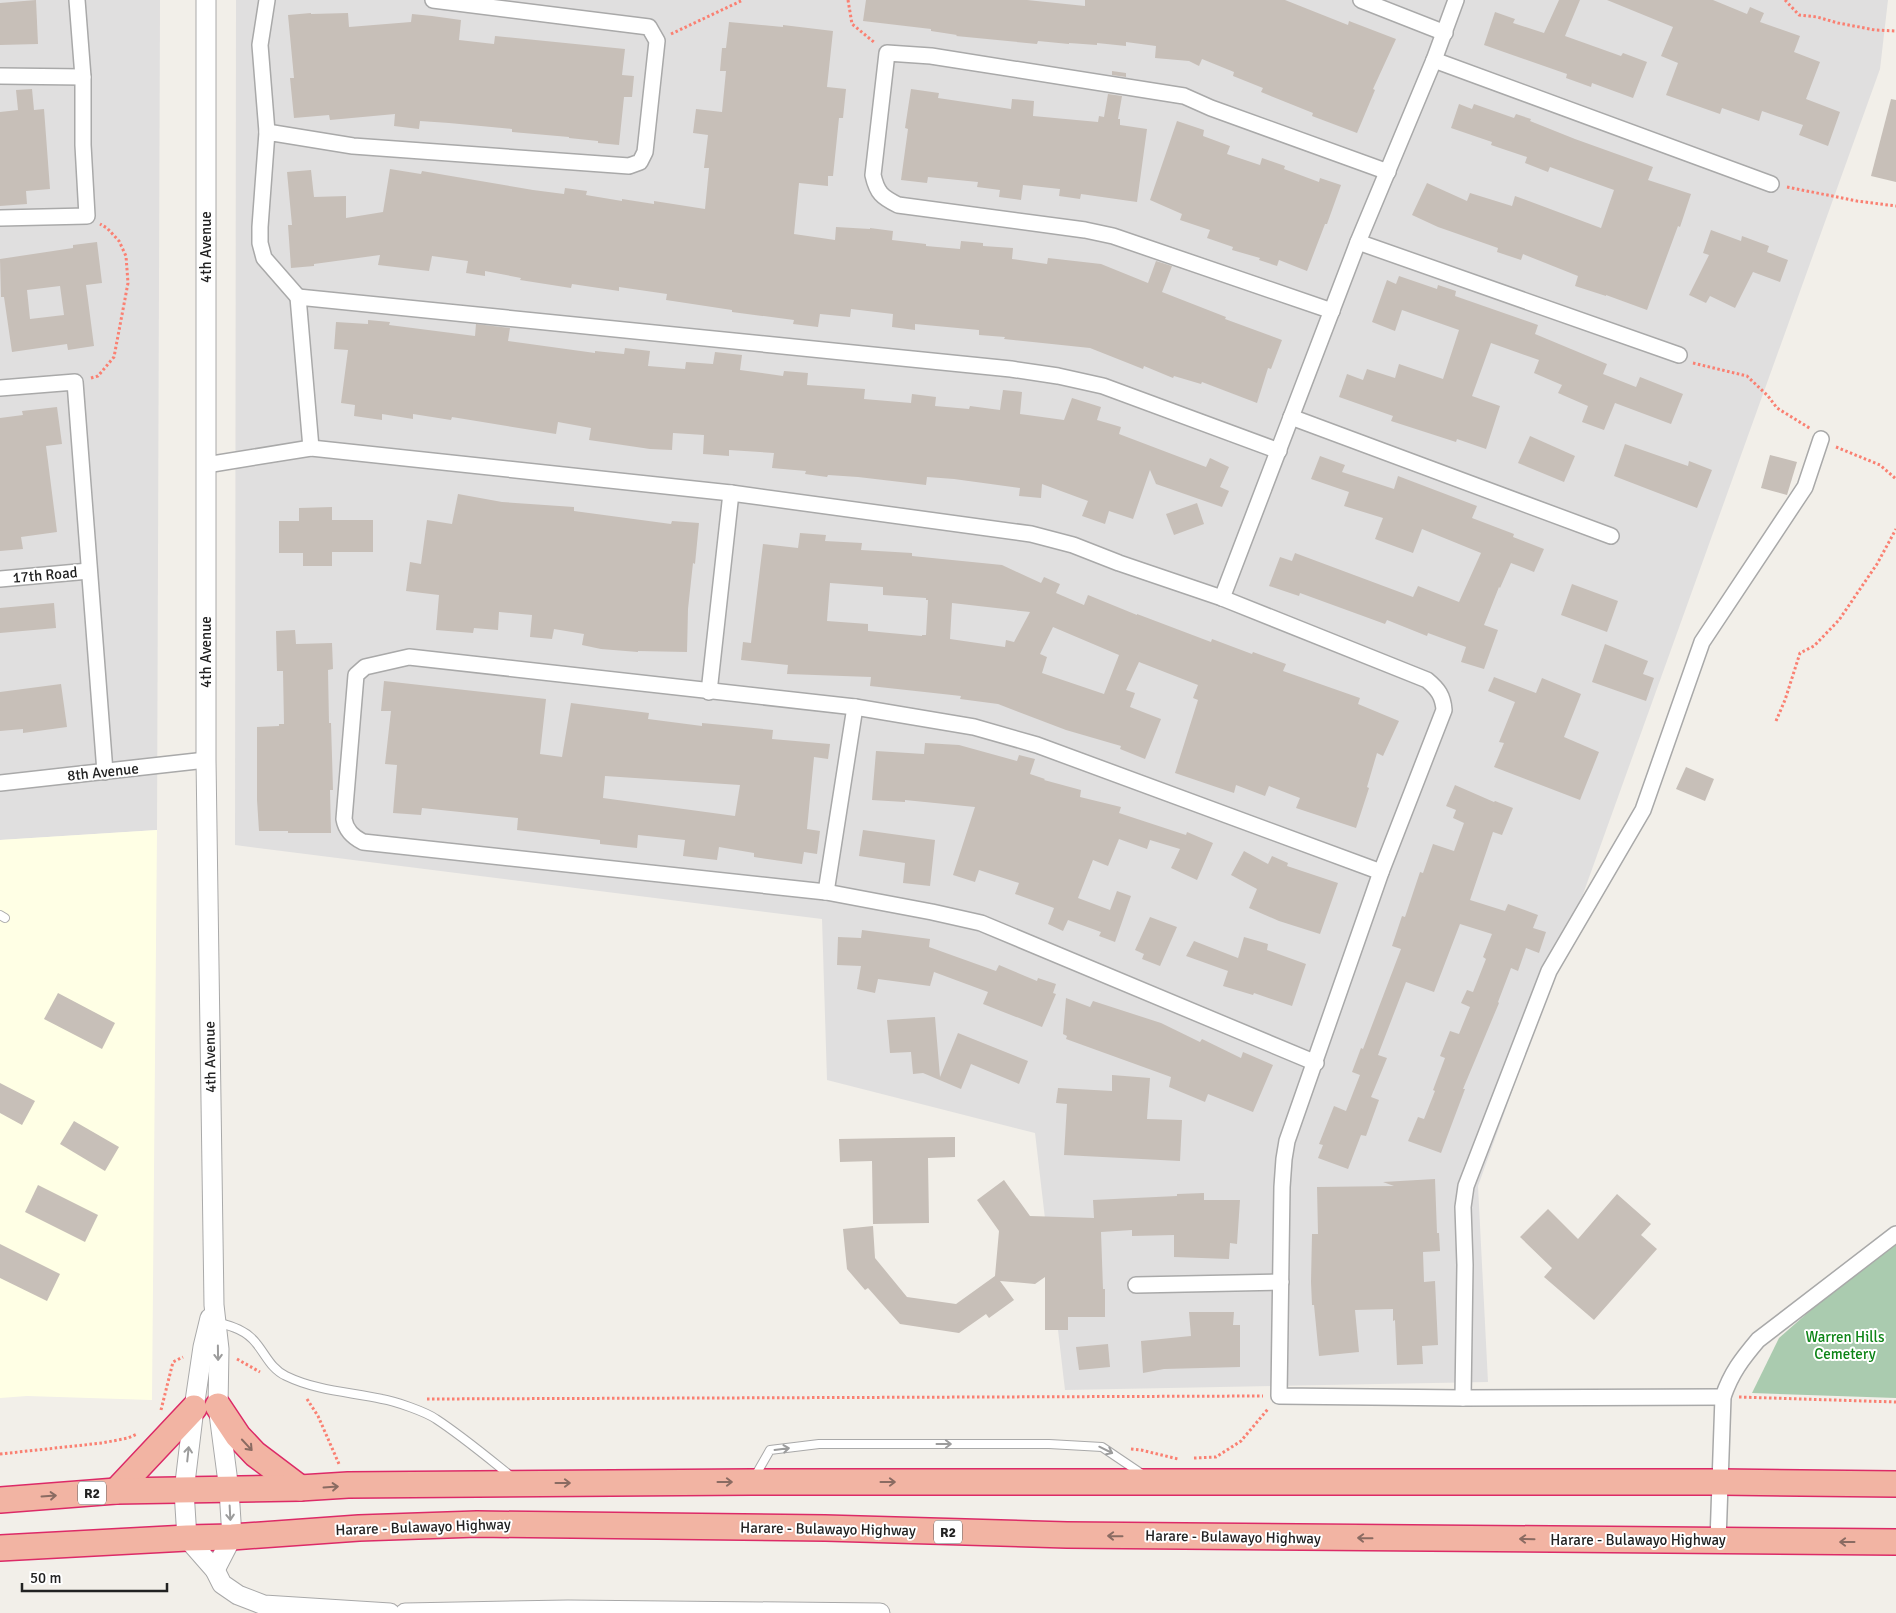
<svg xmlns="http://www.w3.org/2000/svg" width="1896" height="1613" font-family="Signika,sans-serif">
	<rect width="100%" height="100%" fill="#f2efe9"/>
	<!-- residential -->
	<g fill="#e0dfdf">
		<polygon points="0,0 160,0 157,830 0,840"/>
		<polygon points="236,0 1888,0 1880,69 1478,1186 1488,1382 1065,1390 1035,1133 827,1080 822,919 235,845"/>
	</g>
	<!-- education -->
	<polygon fill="#ffffe5" points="157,830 152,1400 27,1396 0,1398 0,840"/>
	<!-- cemetery -->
	<polygon fill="#aacbaf" points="1896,1235 1896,1398 1752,1393 1779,1338"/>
	<!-- building -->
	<g fill="#c7bfb8" fill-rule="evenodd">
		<polygon points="36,0 38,44 0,45 0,3"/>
		<polygon points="866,0 1027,0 1085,6 1085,0 1285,0 1348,25 1349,21 1396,39 1373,89 1375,90 1357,133 1312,116 1313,113 1261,92 1263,88 1233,76 1234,72 1202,59 1199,66 1189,61 1155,58 1156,46 1126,42 1126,46 1097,43 1097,45 1069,43 1069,44 1038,41 1037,44 956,36 957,35 931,31 931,29 863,21"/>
		<polygon points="1559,0 1580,0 1565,36 1621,56 1623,53 1647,62 1633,98 1592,83 1591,87 1566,78 1567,74 1484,45 1495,12 1515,19 1513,23 1544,33"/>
		<polygon points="1607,0 1713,0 1747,14 1750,7 1764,13 1760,22 1800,36 1794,52 1820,62 1806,99 1840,112 1828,146 1799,135 1803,125 1762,111 1759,121 1722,108 1720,114 1666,95 1678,63 1661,56 1673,27"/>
		<polygon points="311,13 311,14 348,13 349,27 411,22 412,14 432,16 461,20 459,40 494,44 495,36 625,49 622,75 634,76 632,97 624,97 619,145 598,143 598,141 569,138 569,137 512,132 512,129 449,123 420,121 419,129 394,126 395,114 330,120 329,115 294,118 290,78 294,78 288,15"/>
		<polygon points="729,22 783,27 783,25 833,31 827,87 846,89 843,118 839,118 833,176 828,176 828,186 799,183 794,234 835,240 836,227 870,229 870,228 893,231 892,240 926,244 926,246 960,249 961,241 983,243 983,246 1013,248 1012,259 1047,264 1048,258 1101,264 1148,283 1156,261 1172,266 1162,292 1226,317 1225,319 1282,340 1271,369 1268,368 1257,403 1202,382 1201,384 1174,376 1173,378 1144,366 1143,369 1090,348 1004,339 1005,337 979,335 979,330 915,324 915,330 892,327 893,314 851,309 850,317 820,314 818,327 793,324 794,320 732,312 732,310 666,300 667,294 619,287 619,291 572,284 571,288 520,280 521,278 485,271 485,276 466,273 468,261 432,256 429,271 378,265 380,255 314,264 314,266 291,268 288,225 292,225 287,172 311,170 314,197 346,196 346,218 383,212 390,169 421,174 422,171 445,175 533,190 564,194 565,188 587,191 586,195 622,201 622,199 654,204 654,201 705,209 709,168 704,168 708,135 693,133 696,109 722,112 726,71 720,71 722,48 726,48"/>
		<polygon points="1112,71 1126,73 1126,77 1112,75"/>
		<polygon points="32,89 34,110 44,109 50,189 26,191 27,204 0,206 0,112 18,110 16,90"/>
		<polygon points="911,89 939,93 938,98 1011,109 1012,99 1034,101 1033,116 1098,122 1099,116 1104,117 1108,94 1122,96 1118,119 1120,119 1120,125 1147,129 1137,202 1081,194 1080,199 1059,196 1060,189 1023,185 1021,200 999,197 1000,190 977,187 978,182 928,177 927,183 901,180 908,129 905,128"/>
		<polygon points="1891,99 1896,100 1896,182 1871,176"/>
		<polygon points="1459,104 1472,109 1474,104 1514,118 1516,114 1531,119 1530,121 1575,139 1653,167 1648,180 1691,194 1680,227 1678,226 1647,310 1606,295 1606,296 1575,286 1578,276 1523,254 1521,260 1497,252 1498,248 1438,227 1412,215 1427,183 1467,201 1470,193 1512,206 1515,196 1601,228 1614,190 1550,167 1548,172 1525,163 1527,157 1491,145 1492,142 1451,128"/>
		<polygon points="1177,121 1204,130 1203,136 1230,146 1227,154 1260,165 1262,158 1285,166 1284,169 1319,182 1320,178 1341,185 1327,224 1325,224 1307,271 1279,260 1277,266 1259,260 1260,258 1232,250 1233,247 1207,238 1210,230 1180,220 1182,214 1150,200"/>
		<polygon points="1711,230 1741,241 1742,236 1769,246 1767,252 1788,260 1780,282 1753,272 1735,308 1710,296 1706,303 1689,295 1709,255 1703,253"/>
		<path d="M 97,242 L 102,283 L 86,285 L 94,346 L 68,350 L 67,344 L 12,352 L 4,297 L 1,297 L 0,259 L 73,248 L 73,245 ZM 60,286 L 64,315 L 30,319 L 27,290 Z"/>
		<polygon points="1399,276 1437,289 1438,285 1456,291 1455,296 1538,325 1535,334 1607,364 1603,374 1636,387 1640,377 1683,394 1671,424 1615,403 1604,430 1582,422 1588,406 1558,393 1562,385 1534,373 1539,360 1491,343 1472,396 1500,406 1486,449 1457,439 1456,442 1391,421 1393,416 1339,397 1347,374 1363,380 1367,369 1395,378 1399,364 1443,379 1459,330 1402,310 1395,331 1372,322 1387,280 1396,284"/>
		<polygon points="368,320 390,322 389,325 475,336 476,324 510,328 508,341 595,353 595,351 624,354 625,348 650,351 648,366 685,369 686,362 713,364 715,352 742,355 740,370 783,376 784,371 808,373 807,385 865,389 864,399 911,403 912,394 936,397 935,406 969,409 970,406 1000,410 1003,390 1022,392 1020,414 1064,420 1072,398 1101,407 1097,420 1121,427 1119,434 1206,467 1210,458 1229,467 1220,487 1229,491 1222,507 1156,484 1150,470 1133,519 1109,511 1105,524 1082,516 1088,501 1042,484 1041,498 1019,496 1020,488 954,479 927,477 926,485 858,477 828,475 827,477 805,474 806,471 772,468 774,453 729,450 729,456 703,454 704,435 673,433 672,450 650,449 589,440 591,428 558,422 556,434 452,417 451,420 413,414 413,419 382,414 382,420 354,416 355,405 341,403 348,350 334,349 336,322 368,324"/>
		<polygon points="57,407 62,444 46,446 57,532 21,537 23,549 0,551 0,418 23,415 22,411"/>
		<polygon points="1530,436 1575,456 1564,482 1518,463"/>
		<polygon points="1625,444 1688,466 1689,461 1712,470 1697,508 1614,476"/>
		<polygon points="1770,455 1797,462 1787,495 1761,488"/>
		<polygon points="1320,456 1345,465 1342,472 1394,489 1398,476 1477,506 1472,518 1514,534 1513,537 1544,549 1534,572 1511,563 1500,588 1499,587 1484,625 1498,630 1484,669 1461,662 1466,647 1428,633 1427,636 1387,620 1385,624 1300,593 1299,596 1269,586 1280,557 1292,561 1295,553 1413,597 1418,586 1459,602 1481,553 1422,529 1413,553 1375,539 1383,518 1344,506 1349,492 1311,479"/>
		<polygon points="458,494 502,502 574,507 574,511 671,524 672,521 699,523 695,564 693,563 688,609 687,652 638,651 638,652 601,649 582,645 584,634 554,629 552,639 530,637 532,615 499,612 498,630 474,628 473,633 436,630 439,595 406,591 410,562 421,564 427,520 452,524"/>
		<polygon points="1197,503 1204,524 1174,535 1166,514"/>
		<polygon points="332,507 332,520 373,520 373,552 332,552 332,566 303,566 303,553 279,553 279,521 299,521 299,508"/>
		<path d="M 800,533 L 826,535 L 825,541 L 862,543 L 861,550 L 912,553 L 912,556 L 1002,565 L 1041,583 L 1044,577 L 1060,584 L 1056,593 L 1084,605 L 1088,595 L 1137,615 L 1137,614 L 1211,642 L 1212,639 L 1252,654 L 1253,652 L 1286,664 L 1283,671 L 1360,698 L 1358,704 L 1399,721 L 1383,756 L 1377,753 L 1367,787 L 1369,788 L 1356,828 L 1296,808 L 1300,798 L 1269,786 L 1265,796 L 1236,785 L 1234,793 L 1175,773 L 1198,700 L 1193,698 L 1198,685 L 1139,662 L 1126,690 L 1135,693 L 1130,707 L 1161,719 L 1145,759 L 1120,749 L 1121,746 L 1066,730 L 998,704 L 960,699 L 961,696 L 870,686 L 871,677 L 787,674 L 788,665 L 741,660 L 743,642 L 751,643 L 763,544 L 798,548 ZM 830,583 L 883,587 L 883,595 L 926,598 L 926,600 L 928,600 L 926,635 L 922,635 L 922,636 L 868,631 L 868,624 L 827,621 ZM 952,603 L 1030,612 L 1014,642 L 1006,640 L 1005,647 L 950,639 ZM 1053,627 L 1119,655 L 1104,694 L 1042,673 L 1047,657 L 1040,654 Z"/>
		<polygon points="1572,584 1618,601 1607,632 1561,615"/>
		<polygon points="54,603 56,628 0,633 0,608"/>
		<polygon points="295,630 296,644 332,643 333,669 328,670 329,723 331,723 333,790 330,790 331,833 288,833 288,831 259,831 257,800 257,727 279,726 279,724 284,724 283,671 277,671 276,631"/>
		<polygon points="1605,644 1648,661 1643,674 1654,678 1646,701 1592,682"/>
		<polygon points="1494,677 1536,693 1542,678 1581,694 1564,737 1599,752 1580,800 1494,767 1504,743 1499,742 1515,702 1488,691"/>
		<path d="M 384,681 L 546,699 L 540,754 L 562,757 L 571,703 L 649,713 L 648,719 L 702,726 L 702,723 L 773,730 L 772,739 L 830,744 L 828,759 L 814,757 L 807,829 L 820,831 L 817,854 L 804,852 L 802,864 L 754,857 L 754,853 L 719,847 L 717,860 L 683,856 L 685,840 L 638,835 L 637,848 L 600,844 L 600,840 L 517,830 L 518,818 L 422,808 L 421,815 L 393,813 L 397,765 L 385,764 L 391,711 L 381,711 ZM 605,776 L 740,785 L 735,816 L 603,798 Z"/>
		<polygon points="61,684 67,727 23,733 23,729 0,731 0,692"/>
		<polygon points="925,743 959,745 1017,761 1019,755 1035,759 1030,774 1045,779 1044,780 1081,790 1080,797 1121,807 1119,813 1186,835 1187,832 1213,843 1197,880 1171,868 1180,849 1150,840 1147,849 1119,839 1108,866 1093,860 1078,898 1110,910 1117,891 1131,896 1115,942 1099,936 1101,932 1068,920 1063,931 1048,924 1054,908 1015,894 1019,883 979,870 975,882 953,875 975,807 905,800 905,802 872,800 876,751 924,754"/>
		<polygon points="1686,767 1714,779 1705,801 1676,789"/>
		<polygon points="1455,785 1494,802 1495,801 1513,808 1502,835 1493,832 1470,900 1505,911 1508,904 1538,915 1533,928 1546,932 1539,953 1526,948 1518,971 1511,968 1498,1002 1499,1003 1463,1089 1465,1089 1441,1153 1408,1141 1418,1117 1424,1119 1435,1091 1433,1090 1445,1058 1440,1056 1450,1031 1459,1034 1470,1007 1461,1003 1467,990 1473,992 1486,959 1483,957 1492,934 1460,924 1434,992 1406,982 1378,1055 1387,1058 1371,1097 1379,1100 1366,1136 1361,1135 1348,1169 1318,1158 1323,1145 1319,1144 1334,1106 1346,1111 1360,1075 1352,1072 1361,1048 1363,1049 1401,949 1392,946 1402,916 1405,917 1420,872 1423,873 1433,844 1454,851 1464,823 1453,818 1456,810 1446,806"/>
		<polygon points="863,830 935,840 930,886 903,883 905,863 859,856"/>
		<polygon points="1244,851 1268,864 1272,856 1288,863 1287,866 1338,883 1320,934 1279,921 1249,908 1257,889 1231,875"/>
		<polygon points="1150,917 1177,927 1160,966 1142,959 1144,954 1135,950"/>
		<polygon points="862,930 930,939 929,947 996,971 999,965 1037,981 1038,978 1056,984 1053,993 1056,994 1042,1027 983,1004 988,992 934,972 930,986 878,979 875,993 857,989 861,966 837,965 838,937 861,938"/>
		<polygon points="1244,937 1268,944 1267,950 1306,964 1292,1006 1254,993 1253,995 1223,986 1228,971 1186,956 1194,941 1238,958"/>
		<polygon points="58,993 115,1023 102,1049 44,1019"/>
		<polygon points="1066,998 1090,1007 1093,1001 1161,1023 1200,1042 1202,1039 1241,1058 1243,1052 1273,1065 1253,1112 1208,1094 1205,1102 1169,1087 1171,1077 1066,1039 1067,1036 1063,1034"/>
		<polygon points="935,1017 940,1077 958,1033 1028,1061 1019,1084 971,1064 961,1089 923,1073 913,1074 911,1052 890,1053 887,1020"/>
		<polygon points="1112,1075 1150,1078 1147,1119 1182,1120 1180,1161 1064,1155 1067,1104 1056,1103 1058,1088 1112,1091"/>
		<polygon points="0,1083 35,1101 22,1125 0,1113"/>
		<polygon points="74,1121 119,1147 105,1171 60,1144"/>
		<polygon points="955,1137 955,1157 928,1158 929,1223 873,1224 872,1161 840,1162 839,1139"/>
		<polygon points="1435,1179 1437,1233 1439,1233 1440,1251 1423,1252 1424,1282 1435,1281 1438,1345 1422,1346 1423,1364 1397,1365 1395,1320 1393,1321 1393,1309 1355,1310 1359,1352 1319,1356 1314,1305 1312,1305 1311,1282 1312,1234 1318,1234 1317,1187 1394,1186 1383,1182"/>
		<polygon points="1004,1180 1030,1216 1094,1218 1093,1200 1177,1196 1177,1194 1204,1193 1204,1200 1240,1200 1237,1244 1230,1243 1229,1259 1174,1257 1174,1235 1132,1236 1132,1230 1101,1232 1103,1289 1105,1289 1105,1317 1068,1317 1068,1330 1045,1330 1045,1277 1035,1284 1000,1281 1014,1300 989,1318 986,1314 959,1333 900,1324 868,1288 865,1290 847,1269 843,1229 873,1226 875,1258 907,1297 956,1304 995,1276 999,1231 977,1200"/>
		<polygon points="38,1185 98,1215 85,1242 25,1212"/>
		<polygon points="1617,1194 1651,1224 1641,1235 1657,1249 1594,1320 1544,1277 1552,1268 1520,1237 1548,1209 1578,1239"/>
		<polygon points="0,1244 60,1274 47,1301 0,1278"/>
		<polygon points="1189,1312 1234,1312 1233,1325 1240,1325 1240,1367 1164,1369 1143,1373 1141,1341 1191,1336"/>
		<polygon points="1108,1344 1110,1367 1079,1370 1076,1347"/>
	</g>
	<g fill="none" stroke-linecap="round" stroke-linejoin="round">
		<defs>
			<g id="service">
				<polyline points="0,915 5,918"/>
				<path d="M 217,1322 C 231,1326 246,1330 256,1343 C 266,1355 271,1369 286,1376 C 317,1391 350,1392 382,1399 C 395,1401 426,1412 436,1419 C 462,1436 487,1457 512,1477"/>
				<polyline points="754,1478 770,1450 819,1444 1049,1444 1102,1447 1142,1474"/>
			</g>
			<g id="minor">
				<polyline points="267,0 260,45 267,132"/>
				<polyline points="1361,0 1445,33"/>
				<polyline points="1434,60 1771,184"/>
				<polyline points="0,76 83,77"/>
				<polyline points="0,218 87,216 83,145 83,77 77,0"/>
				<polyline points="1358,242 1679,355"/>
				<polyline points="298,297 264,258 260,243 260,227 267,132 353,146 629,166 640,162 645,152 657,41 649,27 433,0"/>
				<path d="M 1332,311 L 1113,236 L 1085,230 L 898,205 C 882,197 877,193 873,175 L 887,53 L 931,56 L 1184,96 L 1211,108 L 1388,172"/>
				<polyline points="0,388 75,382 105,772"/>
				<polyline points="1291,417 1611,536"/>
				<polyline points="311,448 298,297 1011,369 1058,376 1103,386 1279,451"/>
				<path d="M 206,465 L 311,448 L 731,493 L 1031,534 L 1073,545 L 1119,563 L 1222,598 L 1427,680 C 1438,689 1443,696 1444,710 L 1381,872 L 1287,1141 L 1284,1159 L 1282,1187 L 1279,1396 L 1463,1398 L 1723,1397"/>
				<polyline points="0,579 89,571"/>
				<polyline points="1222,598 1358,242 1434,60 1456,0"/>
				<polyline points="709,692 731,493"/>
				<polyline points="0,783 206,760"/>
				<polyline points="826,892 855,707"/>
				<path d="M 1316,1063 L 981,923 L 932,912 L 826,892 L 363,842 C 353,837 346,831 344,819 L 356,675 L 365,667 L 409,657 L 855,707 L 974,727 L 1037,745 L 1381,872"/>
				<polyline points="1136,1285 1281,1282"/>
				<polyline points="1463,1398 1465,1265 1463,1207 1466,1186 1549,971 1643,810 1702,642 1805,487 1821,439"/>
				<path d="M 1718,1541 L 1723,1397 C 1731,1373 1742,1359 1758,1340 L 1896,1234"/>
			</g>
			<g id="tertiary">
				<polyline points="206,0 206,760 214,1305 219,1349 218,1406 229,1490 232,1537 215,1570"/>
				<polyline points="210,1318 203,1347 194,1408 184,1491 187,1538 215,1570 222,1584 238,1595 264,1605 390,1613"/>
				<polyline points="405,1613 568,1610 880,1613"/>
			</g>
			<g id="trunk">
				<polyline points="218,1406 238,1436 255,1454 300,1488"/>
				<polyline points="116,1491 194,1408"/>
				<polyline points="0,1500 116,1491 300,1488 348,1485 751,1482 1721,1482 1896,1484"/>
				<polyline points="0,1548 187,1538 232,1537 359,1528 477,1524 825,1528 1067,1535 1896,1542"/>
			</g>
		</defs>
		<!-- service casing -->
		<use href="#service" stroke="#a9a9a9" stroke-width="10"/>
		<!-- minor casing -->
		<use href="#minor" stroke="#a9a9a9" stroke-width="18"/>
		<!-- tertiary casing -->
		<use href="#tertiary" stroke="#a9a9a9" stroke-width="21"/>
		<!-- trunk casing -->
		<use href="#trunk" stroke="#dc2a67" stroke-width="28"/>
		<!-- path -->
		<g stroke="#fa8072" stroke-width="3" stroke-dasharray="2.5 2.5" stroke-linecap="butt">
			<polyline points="848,0 852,24 875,43"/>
			<polyline points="1785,0 1799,15 1817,17 1838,23 1875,30 1896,31"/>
			<polyline points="671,34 743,0"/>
			<polyline points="1787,187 1857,201 1896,206"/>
			<polyline points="1693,363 1747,376 1768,396 1777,408 1811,429"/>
			<polyline points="91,378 98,376 114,357 128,283 126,256 119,241 107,228 100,224"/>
			<polyline points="1836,447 1880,465 1896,479"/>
			<polyline points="1776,721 1785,700 1800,653 1814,646 1839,620 1877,564 1896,529"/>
			<polyline points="237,1359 260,1372"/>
			<polyline points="1739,1397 1896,1402"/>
			<polyline points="307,1399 318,1416 339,1464"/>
			<polyline points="427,1399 1263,1396"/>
			<polyline points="161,1410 173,1362 183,1357"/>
			<polyline points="1131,1449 1141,1450 1178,1459"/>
			<polyline points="0,1454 102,1443 128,1438 137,1434"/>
			<polyline points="1194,1458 1216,1457 1241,1441 1268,1409"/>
		</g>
		<!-- service -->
		<use href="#service" stroke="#fff" stroke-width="8"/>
		<!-- minor -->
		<use href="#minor" stroke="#fff" stroke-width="15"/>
		<!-- tertiary -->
		<use href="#tertiary" stroke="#fff" stroke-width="19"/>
		<!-- trunk -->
		<use href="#trunk" stroke="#f2b4a3" stroke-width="25"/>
	</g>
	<!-- one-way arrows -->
	<defs><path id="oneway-shaft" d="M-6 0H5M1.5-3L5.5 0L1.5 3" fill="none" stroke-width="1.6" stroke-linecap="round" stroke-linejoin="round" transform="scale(1.25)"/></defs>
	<g stroke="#9c9c9c">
		<use href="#oneway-shaft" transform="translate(218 1353) rotate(89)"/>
		<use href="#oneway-shaft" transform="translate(944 1444)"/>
		<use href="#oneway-shaft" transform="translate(782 1449) rotate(-7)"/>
		<use href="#oneway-shaft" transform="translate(1106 1450) rotate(26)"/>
		<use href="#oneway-shaft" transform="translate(188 1454) rotate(-84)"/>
		<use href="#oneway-shaft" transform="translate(230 1513) rotate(87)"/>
	</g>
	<g stroke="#8a6b62">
		<use href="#oneway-shaft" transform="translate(247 1445) rotate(47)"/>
		<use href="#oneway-shaft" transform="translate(725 1482)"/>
		<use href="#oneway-shaft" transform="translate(888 1482)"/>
		<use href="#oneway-shaft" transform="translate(563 1483)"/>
		<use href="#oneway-shaft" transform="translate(331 1487) rotate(-4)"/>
		<use href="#oneway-shaft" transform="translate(49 1496) rotate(-4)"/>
		<use href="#oneway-shaft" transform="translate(1115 1536) rotate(-179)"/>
		<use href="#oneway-shaft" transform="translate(1365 1538) rotate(-179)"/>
		<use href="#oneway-shaft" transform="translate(1527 1539) rotate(-179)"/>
		<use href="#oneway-shaft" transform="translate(1847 1542) rotate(-180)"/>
	</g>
	<g text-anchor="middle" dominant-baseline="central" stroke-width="4" stroke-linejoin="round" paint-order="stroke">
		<!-- shield labels -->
		<g fill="#fff" stroke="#646464" stroke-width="1">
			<rect x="78" y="1481.5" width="28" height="23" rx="4"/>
			<rect x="934" y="1520.5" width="28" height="23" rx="4"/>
		</g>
		<g font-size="14" font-weight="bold" fill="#222">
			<text x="92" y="1493">R2</text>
			<text x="948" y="1532">R2</text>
		</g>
		<!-- street labels -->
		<g font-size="15" fill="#222" stroke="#fff">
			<text transform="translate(206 247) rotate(-90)">4th Avenue</text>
			<text transform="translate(45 575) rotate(-5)">17th Road</text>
			<text transform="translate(206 652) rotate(-90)">4th Avenue</text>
			<text transform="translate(103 772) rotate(-6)">8th Avenue</text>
			<text transform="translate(210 1057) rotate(-91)">4th Avenue</text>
			<text transform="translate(423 1527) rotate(-2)">Harare - Bulawayo Highway</text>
			<text transform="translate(828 1529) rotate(1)">Harare - Bulawayo Highway</text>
			<text transform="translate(1233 1537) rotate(1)">Harare - Bulawayo Highway</text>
			<text x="1638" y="1540">Harare - Bulawayo Highway</text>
		</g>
		<!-- park labels -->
		<g font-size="15" fill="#0c8416" stroke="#fff">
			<text x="1845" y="1337">Warren Hills<tspan x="1845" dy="17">Cemetery</tspan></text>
		</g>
	</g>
	<!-- scale -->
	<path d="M22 1583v8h145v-8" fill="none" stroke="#222222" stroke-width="2.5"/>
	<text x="30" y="1583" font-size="15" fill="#222222" stroke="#ffffff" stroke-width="4" paint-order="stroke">50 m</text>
</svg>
